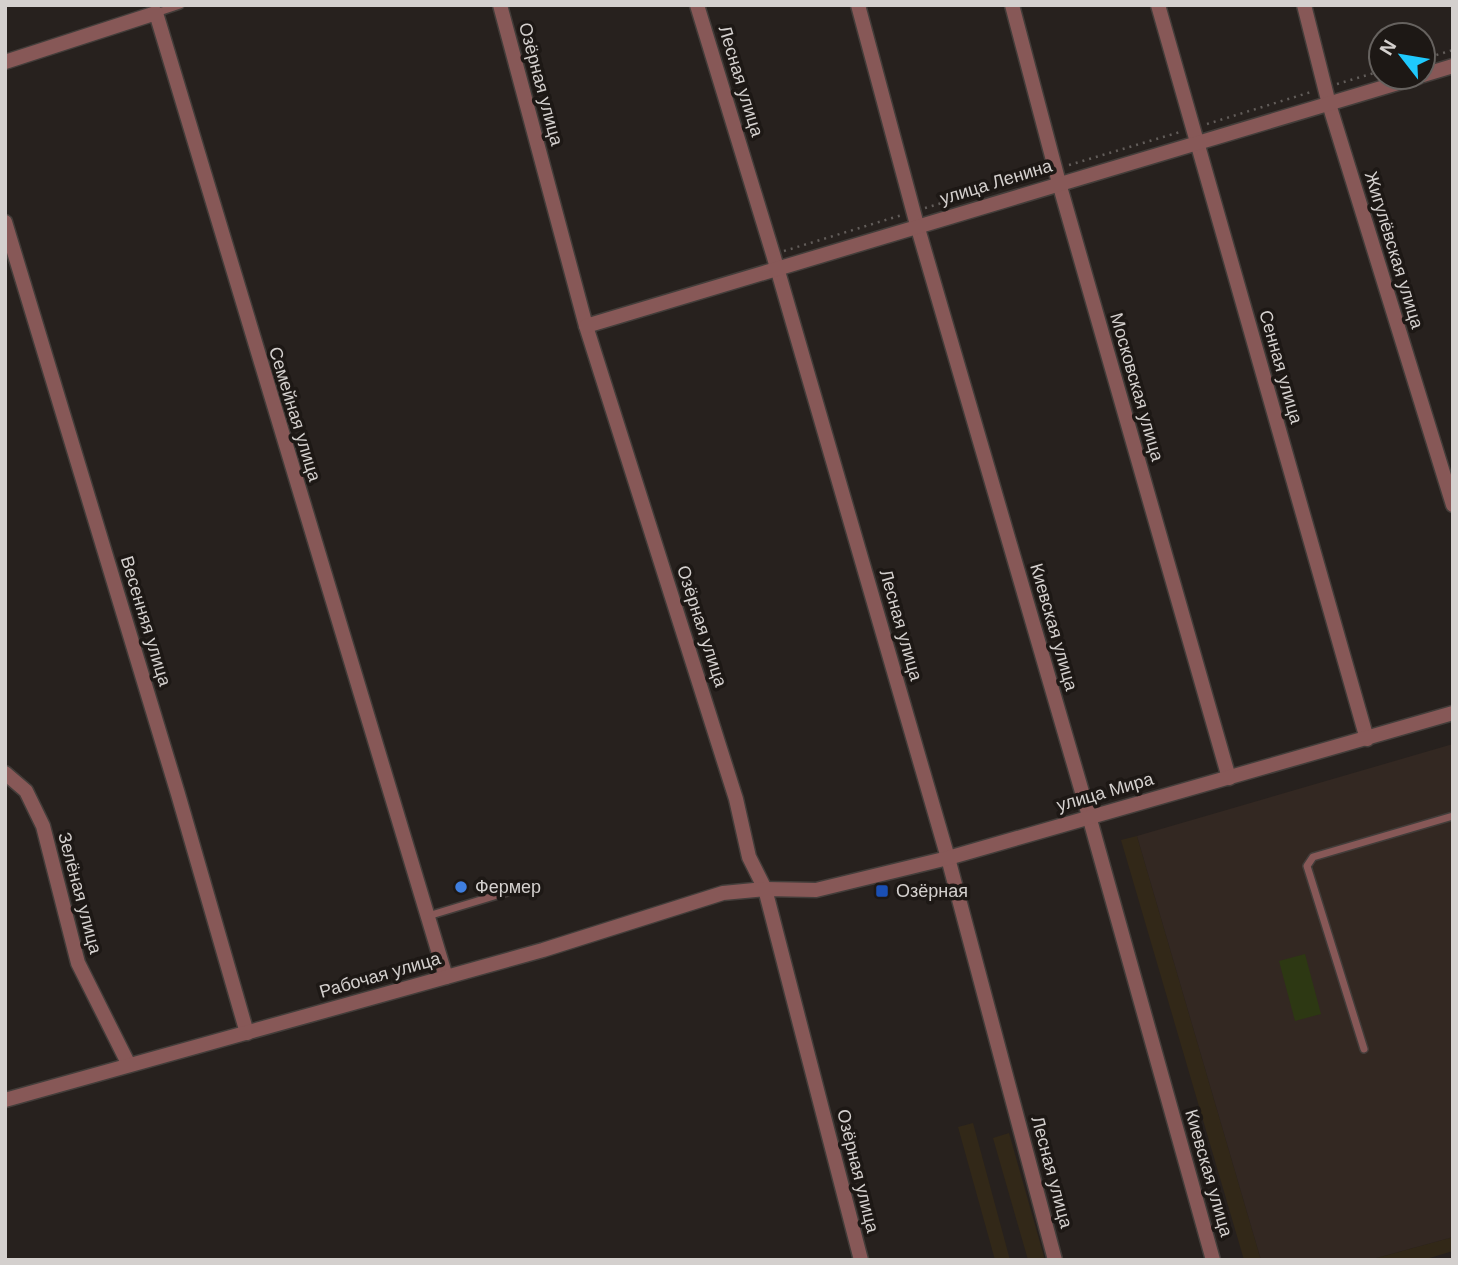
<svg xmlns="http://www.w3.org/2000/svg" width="1458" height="1265" font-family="Arial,sans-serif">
	<rect width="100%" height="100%" fill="#27211e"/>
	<!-- industrial -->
	<g fill="#322818">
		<polygon points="1137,836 1261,1260 1244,1260 1121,840"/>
		<polygon points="973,1123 1010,1260 995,1260 958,1127"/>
		<polygon points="1009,1133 1045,1260 1028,1260 993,1138"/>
		<polygon points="1453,1237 1453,1251 1423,1260 1369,1260"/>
	</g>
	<!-- built -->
	<polygon fill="#332822" points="1453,744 1453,1237 1369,1260 1261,1260 1137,836"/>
	<!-- green -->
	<polygon fill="#2d3813" points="1305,954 1321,1014 1295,1021 1279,961"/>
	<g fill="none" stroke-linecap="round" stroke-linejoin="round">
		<defs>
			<g id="service">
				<polyline points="156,13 180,5"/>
				<polyline points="428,916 514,890"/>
				<polyline points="1364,1049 1307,866 1313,857 1453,816"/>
			</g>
			<g id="minor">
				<polyline points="500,5 586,326 736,799 749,857 765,889 861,1260"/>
				<polyline points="697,5 773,254 948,858 1055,1260"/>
				<polyline points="858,5 917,225 1089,816 1213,1260"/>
				<polyline points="1012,5 1059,183 1229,778"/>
				<polyline points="1158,5 1367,739"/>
				<polyline points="1304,5 1329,104 1453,505"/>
				<polyline points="5,62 156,13 446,977"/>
				<polyline points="1423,75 1453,66"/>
				<polyline points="5,222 178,794 247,1033"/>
				<polyline points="586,326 1418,77"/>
				<polyline points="5,773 26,791 43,826 78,963 129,1065"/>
				<polyline points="5,1100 543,950 723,893 765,889 816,890 948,858 1453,713"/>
			</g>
		</defs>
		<!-- service casing -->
		<use href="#service" stroke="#433d3a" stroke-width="10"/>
		<!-- minor casing -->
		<use href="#minor" stroke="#433d3a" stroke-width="17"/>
		<!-- path -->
		<g stroke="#625d5a" stroke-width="2.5" stroke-dasharray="2 5" stroke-linecap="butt">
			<polyline points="1423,59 1453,50"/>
			<polyline points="1337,84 1381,71"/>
			<polyline points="1207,124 1311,92"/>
			<polyline points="1069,165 1180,132"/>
			<polyline points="925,208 1043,173"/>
			<polyline points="784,251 902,215"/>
		</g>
		<!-- service -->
		<use href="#service" stroke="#875857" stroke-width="7"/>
		<!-- minor -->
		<use href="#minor" stroke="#875857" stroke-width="14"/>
	</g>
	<!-- markers -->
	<circle fill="#3f7fe0" stroke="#1d1815" stroke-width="2.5" cx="461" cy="887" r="7"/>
	<rect fill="#1a4fb4" stroke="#1d1815" stroke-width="2.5" x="875" y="884" width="14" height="14" rx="3.5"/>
	<g text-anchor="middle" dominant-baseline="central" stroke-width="7" stroke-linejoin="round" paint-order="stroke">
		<!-- street labels -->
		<g font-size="18" fill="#d4d0ce" stroke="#1d1815">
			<text transform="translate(741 81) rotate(73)">Лесная улица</text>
			<text transform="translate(541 84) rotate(75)">Озёрная улица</text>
			<text transform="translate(996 182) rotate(-17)">улица Ленина</text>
			<text transform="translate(1394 250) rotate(73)">Жигулёвская улица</text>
			<text transform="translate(1281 367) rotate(74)">Сенная улица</text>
			<text transform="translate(1137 387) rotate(74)">Московская улица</text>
			<text transform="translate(295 414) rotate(73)">Семейная улица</text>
			<text transform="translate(146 621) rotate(73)">Весенняя улица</text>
			<text transform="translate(901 625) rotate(74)">Лесная улица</text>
			<text transform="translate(702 626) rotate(72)">Озёрная улица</text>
			<text transform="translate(1054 627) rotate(74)">Киевская улица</text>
			<text transform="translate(1105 792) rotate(-16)">улица Мира</text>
			<text transform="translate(80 893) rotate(75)">Зелёная улица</text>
			<text transform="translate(380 975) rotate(-16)">Рабочая улица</text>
			<text transform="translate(858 1171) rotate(76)">Озёрная улица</text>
			<text transform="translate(1052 1172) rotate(75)">Лесная улица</text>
			<text transform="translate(1209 1173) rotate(74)">Киевская улица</text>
		</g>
		<!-- poi labels -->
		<g font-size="18" fill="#d4d0ce" stroke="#1d1815" text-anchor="start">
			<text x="475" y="887">Фермер</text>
			<text x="896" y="891">Озёрная</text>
		</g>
	</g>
	<!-- border -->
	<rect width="1458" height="1265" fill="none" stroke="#d4d0ce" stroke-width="14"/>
	<!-- north arrow -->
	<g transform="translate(1402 56) rotate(301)"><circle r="33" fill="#1d1815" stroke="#66625f" stroke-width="2"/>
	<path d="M0-5L12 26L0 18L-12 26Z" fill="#1fc9fd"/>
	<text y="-10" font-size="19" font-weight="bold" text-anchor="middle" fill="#d4d0ce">N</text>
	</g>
</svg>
